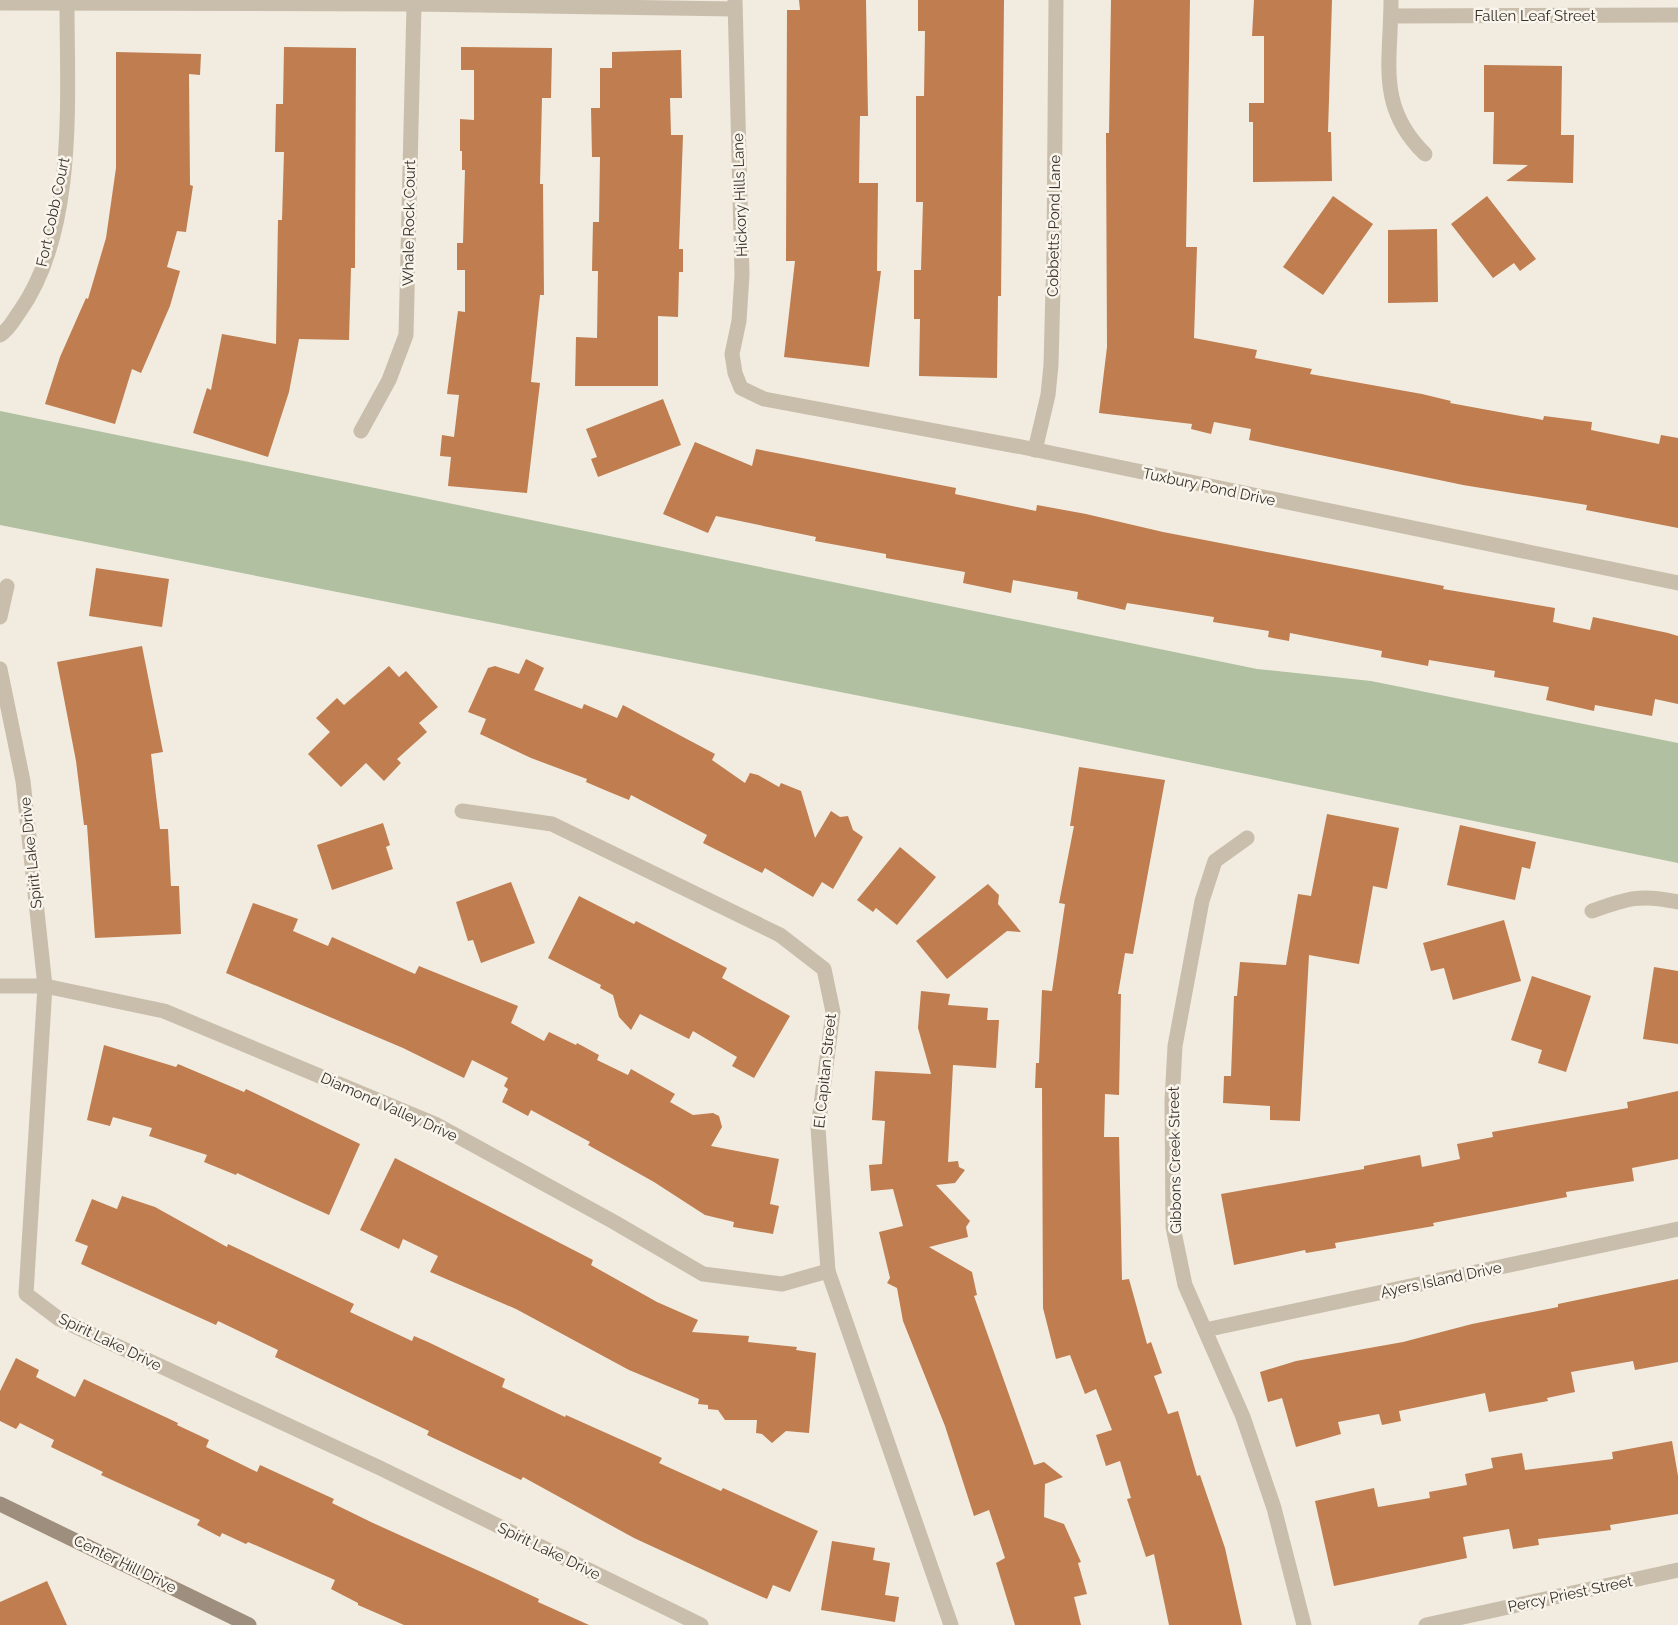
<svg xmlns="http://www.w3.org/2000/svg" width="1678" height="1625" font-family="Raleway,sans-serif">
	<rect width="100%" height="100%" fill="#f1ecdf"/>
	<!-- green -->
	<polygon fill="#b0c0a0" points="0,411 1257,669 1371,681 1678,743 1678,863 1057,735 0,525"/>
	<!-- building -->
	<g fill="#bf7d50">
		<polygon points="799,0 866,0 868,116 860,116 859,183 878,183 877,271 881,271 869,367 784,357 795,261 786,261 787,10 800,10"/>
		<polygon points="918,0 1004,0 1001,296 998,296 997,378 919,376 920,319 914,319 914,270 921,270 923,202 916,202 916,96 924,96 925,31 918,31"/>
		<polygon points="1111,0 1190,0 1186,247 1197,247 1194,338 1257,350 1255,358 1312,369 1310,374 1422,394 1451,401 1450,403 1543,420 1544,416 1592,422 1591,430 1659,444 1661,435 1678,438 1678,528 1586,510 1587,505 1463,485 1249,440 1251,429 1214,422 1211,434 1191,429 1192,424 1099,413 1107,347 1106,133 1109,133"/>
		<polygon points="1254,0 1332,0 1328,132 1331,132 1332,181 1253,182 1253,122 1249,122 1249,103 1264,103 1264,36 1252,36"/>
		<polygon points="284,47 356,48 355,268 351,268 349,340 299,339 289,392 268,457 193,433 207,388 211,390 222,334 276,344 278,220 282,220 284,152 275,152 276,104 283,104"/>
		<polygon points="461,47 552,48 551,98 542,98 540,184 543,184 544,295 540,295 531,382 540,383 527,493 448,486 451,457 440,456 442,435 454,437 459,395 447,394 458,311 465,312 465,270 457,270 457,243 463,243 465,170 462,170 462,151 460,151 460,119 474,120 474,70 461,70"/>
		<polygon points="681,50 682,98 670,98 671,135 683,135 679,249 683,249 683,272 679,272 678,317 658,316 658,386 575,386 576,337 597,338 598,271 592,271 593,222 599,222 600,157 592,157 591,108 600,108 600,68 612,68 612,52"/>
		<polygon points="116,52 201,54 200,75 189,74 190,185 193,186 186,232 177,231 167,267 180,271 170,306 141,373 132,369 115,424 45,404 60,357 86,298 88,299 106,238 116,168"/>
		<polygon points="1484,65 1562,66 1561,135 1574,135 1573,183 1506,181 1528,165 1493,164 1494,112 1484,112"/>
		<polygon points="1333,196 1373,224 1323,295 1283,267"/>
		<polygon points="1487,196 1536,259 1520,271 1514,263 1493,278 1451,224"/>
		<polygon points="1437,229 1438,302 1388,303 1388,230"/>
		<polygon points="663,399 681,445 598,477 591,459 597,457 586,429"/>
		<polygon points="695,442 752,466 756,449 956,488 955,494 1036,511 1037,505 1086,514 1163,532 1444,586 1443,589 1555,608 1553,622 1590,630 1593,617 1668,633 1678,636 1678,704 1655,699 1652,716 1595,705 1594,711 1546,700 1549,687 1494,677 1495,671 1429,660 1428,666 1381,657 1382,651 1290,633 1289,641 1268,637 1269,631 1213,622 1214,617 1127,603 1125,610 1077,599 1078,592 1013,580 1011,593 963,583 965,572 886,558 886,554 815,541 816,537 716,516 708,533 663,514"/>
		<polygon points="96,568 169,579 162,627 89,616"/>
		<polygon points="142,646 163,752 151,754 160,829 168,829 171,886 179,886 181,934 95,938 87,825 84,825 76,761 57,662"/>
		<polygon points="526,659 544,668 534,690 582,709 584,704 617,718 623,705 715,754 712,760 745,783 750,773 758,775 779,787 781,783 801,791 815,838 831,811 840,817 848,816 853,830 863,837 833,889 822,882 813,897 765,868 762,873 703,843 707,835 631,795 629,800 607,791 586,782 587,779 531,758 480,734 486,719 468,712 488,668 495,666 519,674"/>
		<polygon points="389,666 399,677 406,671 438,707 419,723 427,732 397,759 401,763 384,781 366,763 341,787 308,754 330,732 316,718 337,698 344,705"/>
		<polygon points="1079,767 1165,780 1133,954 1125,953 1118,994 1121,994 1119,1095 1105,1094 1104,1137 1119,1137 1122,1280 1129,1279 1147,1344 1151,1342 1162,1373 1154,1376 1168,1414 1178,1411 1197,1476 1200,1475 1225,1548 1242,1625 1169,1625 1154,1554 1146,1557 1127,1499 1131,1498 1120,1461 1106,1466 1096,1435 1112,1430 1096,1389 1085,1394 1070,1355 1056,1359 1043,1308 1042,1088 1035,1088 1036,1063 1039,1063 1042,990 1052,991 1065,904 1059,903 1074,826 1070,826"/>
		<polygon points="1327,814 1399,828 1387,889 1373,886 1359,964 1309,955 1300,1121 1270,1120 1270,1106 1223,1103 1224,1076 1231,1076 1234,996 1237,996 1240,962 1286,965 1298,894 1311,896"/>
		<polygon points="383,823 390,845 386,847 393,869 332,890 317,845"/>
		<polygon points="1460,825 1536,842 1530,869 1522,867 1515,900 1447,885"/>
		<polygon points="900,847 936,877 897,925 876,908 873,912 857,900"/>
		<polygon points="511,882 535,943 481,963 473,940 468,941 456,902"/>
		<polygon points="988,884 999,895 998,904 1021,932 1007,931 947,979 916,941"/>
		<polygon points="579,896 634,924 636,921 727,968 722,978 790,1016 754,1078 732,1066 737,1057 693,1031 689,1039 640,1014 631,1030 619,1017 613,995 600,988 601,985 548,958"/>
		<polygon points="253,903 298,919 293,931 328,946 332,937 415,974 419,966 518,1006 511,1023 544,1041 549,1032 576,1045 577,1043 599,1055 597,1060 628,1075 631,1069 675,1094 670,1102 693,1115 713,1113 719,1116 722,1127 711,1146 779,1159 770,1204 779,1206 773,1234 733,1227 734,1222 705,1215 654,1182 588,1145 590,1142 531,1110 528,1116 502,1102 508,1089 504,1086 508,1078 472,1060 464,1078 403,1048 226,973"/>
		<polygon points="1504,920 1521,981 1453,1000 1444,968 1431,971 1423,943"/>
		<polygon points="1654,967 1678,971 1678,1044 1643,1039"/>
		<polygon points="1532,976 1591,996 1566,1072 1538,1063 1542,1050 1511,1040"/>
		<polygon points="921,991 950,994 948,1005 988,1008 987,1020 999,1020 996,1068 953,1065 948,1162 958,1161 959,1167 965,1170 955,1183 936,1185 970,1221 966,1227 968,1237 929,1247 972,1272 977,1295 974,1296 1034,1465 1044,1462 1063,1477 1045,1484 1044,1517 1064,1524 1081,1562 1078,1563 1087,1594 1074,1597 1081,1625 1015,1625 996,1563 1005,1558 989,1510 974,1516 945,1426 903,1321 897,1288 887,1283 890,1278 879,1232 903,1226 893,1189 871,1191 869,1165 882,1164 885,1121 872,1120 875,1071 931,1074 918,1028"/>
		<polygon points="104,1045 176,1067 178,1064 244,1092 246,1089 360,1144 329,1215 237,1173 236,1175 204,1162 207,1155 149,1136 152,1128 113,1117 110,1126 87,1120"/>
		<polygon points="1678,1091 1678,1159 1632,1168 1634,1181 1566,1192 1567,1197 1433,1223 1434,1226 1335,1243 1336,1248 1306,1253 1305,1250 1234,1265 1221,1194 1364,1169 1364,1166 1420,1155 1422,1167 1460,1159 1457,1144 1493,1137 1492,1132 1628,1108 1627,1102"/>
		<polygon points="395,1158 593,1260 591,1265 657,1302 698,1320 692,1332 749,1336 748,1342 797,1347 796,1350 816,1353 809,1433 786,1431 772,1443 762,1434 756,1433 757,1420 725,1420 718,1410 708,1409 708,1405 698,1404 699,1399 629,1370 516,1309 430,1272 438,1256 403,1239 399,1249 360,1230"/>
		<polygon points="122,1196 155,1207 227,1247 228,1244 354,1304 350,1312 412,1341 414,1336 428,1342 505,1379 502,1387 565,1417 566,1415 662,1458 659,1463 721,1491 723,1488 818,1531 790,1592 773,1585 767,1599 738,1586 634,1538 523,1477 521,1480 427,1435 429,1431 275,1357 278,1350 218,1321 216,1325 81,1264 88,1246 75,1241 92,1199 117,1209"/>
		<polygon points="1678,1279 1678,1362 1635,1370 1633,1361 1571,1372 1575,1392 1547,1398 1548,1401 1489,1412 1485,1393 1399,1411 1401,1421 1382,1425 1379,1414 1338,1422 1341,1434 1296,1447 1282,1398 1268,1402 1260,1372 1296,1361 1403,1342 1472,1324 1558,1307 1558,1304"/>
		<polygon points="16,1358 39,1370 36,1377 75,1397 84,1379 178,1423 177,1425 209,1440 206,1447 257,1472 260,1465 334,1499 332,1503 373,1523 488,1575 539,1599 538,1602 589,1625 404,1625 358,1605 358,1603 331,1589 335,1580 248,1542 246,1544 222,1533 220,1537 197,1525 200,1520 101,1475 103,1472 51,1447 54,1440 20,1423 16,1429 0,1421 0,1391"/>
		<polygon points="1672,1441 1678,1476 1678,1514 1610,1525 1611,1530 1538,1539 1539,1545 1513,1549 1509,1529 1463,1537 1467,1558 1334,1586 1315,1501 1374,1488 1378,1507 1430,1498 1429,1492 1467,1485 1465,1474 1493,1468 1491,1458 1522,1453 1525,1470 1613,1459 1612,1452"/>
		<polygon points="832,1541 875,1548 873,1560 890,1563 885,1595 899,1597 895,1622 821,1610"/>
		<polygon points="47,1581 67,1625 0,1625 0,1602"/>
	</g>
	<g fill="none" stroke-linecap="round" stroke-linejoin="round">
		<!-- street -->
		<g stroke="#c9beac" stroke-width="15">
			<polyline points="735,0 742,275 739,321 732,354 735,373 741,388 764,399 1022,447 1678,583"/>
			<path d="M 1391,0 C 1391,62 1376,106 1425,154"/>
			<polyline points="0,3 414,4 735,9"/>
			<polyline points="1391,16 1678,15"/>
			<path d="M 0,335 C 9,330 14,319 20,311 C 77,230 67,98 67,4"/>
			<polyline points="361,431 389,380 406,335 414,4"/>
			<polyline points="1035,450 1048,395 1051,365 1054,251 1056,0"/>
			<polyline points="0,617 7,586"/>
			<polyline points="0,669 23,781 45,986 26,1294 59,1319 380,1468 701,1625"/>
			<polyline points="462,811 552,824 780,935 824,969 833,1012 818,1128 828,1271 951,1625"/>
			<polyline points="1247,838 1215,861 1202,901 1175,1046 1172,1101 1173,1227 1185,1285 1243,1417 1274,1508 1304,1625"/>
			<path d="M 1592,911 C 1628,898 1641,894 1678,902"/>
			<polyline points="0,986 45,986 164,1011 437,1125 614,1222 703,1274 782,1284 828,1271"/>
			<polyline points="1205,1330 1678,1229"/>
			<polyline points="1426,1625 1678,1570"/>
		</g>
		<!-- secondary -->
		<polyline stroke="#9d8e7d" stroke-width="15" points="0,1504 249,1625"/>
	</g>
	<g text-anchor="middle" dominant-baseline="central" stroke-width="5" stroke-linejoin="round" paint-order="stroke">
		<!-- street labels -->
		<g font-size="15" fill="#37312a" stroke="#f9f5ec">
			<text x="1535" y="16">Fallen Leaf Street</text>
			<text transform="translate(740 195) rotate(-92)">Hickory Hills Lane</text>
			<text transform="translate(53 212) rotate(-78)">Fort Cobb Court</text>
			<text transform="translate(409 223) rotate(-89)">Whale Rock Court</text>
			<text transform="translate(1054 226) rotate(-89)">Cobbetts Pond Lane</text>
			<text transform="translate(1209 487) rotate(12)">Tuxbury Pond Drive</text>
			<text transform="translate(31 853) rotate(-96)">Spirit Lake Drive</text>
			<text transform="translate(825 1071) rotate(-84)">El Capitan Street</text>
			<text transform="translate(389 1107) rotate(24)">Diamond Valley Drive</text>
			<text transform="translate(1175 1160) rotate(-91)">Gibbons Creek Street</text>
			<text transform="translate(1441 1280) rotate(-12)">Ayers Island Drive</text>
			<text transform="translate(110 1342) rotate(26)">Spirit Lake Drive</text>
			<text transform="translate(549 1551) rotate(26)">Spirit Lake Drive</text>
			<text transform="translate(125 1564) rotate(26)">Center Hill Drive</text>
			<text transform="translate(1570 1594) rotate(-12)">Percy Priest Street</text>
		</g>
	</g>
</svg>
